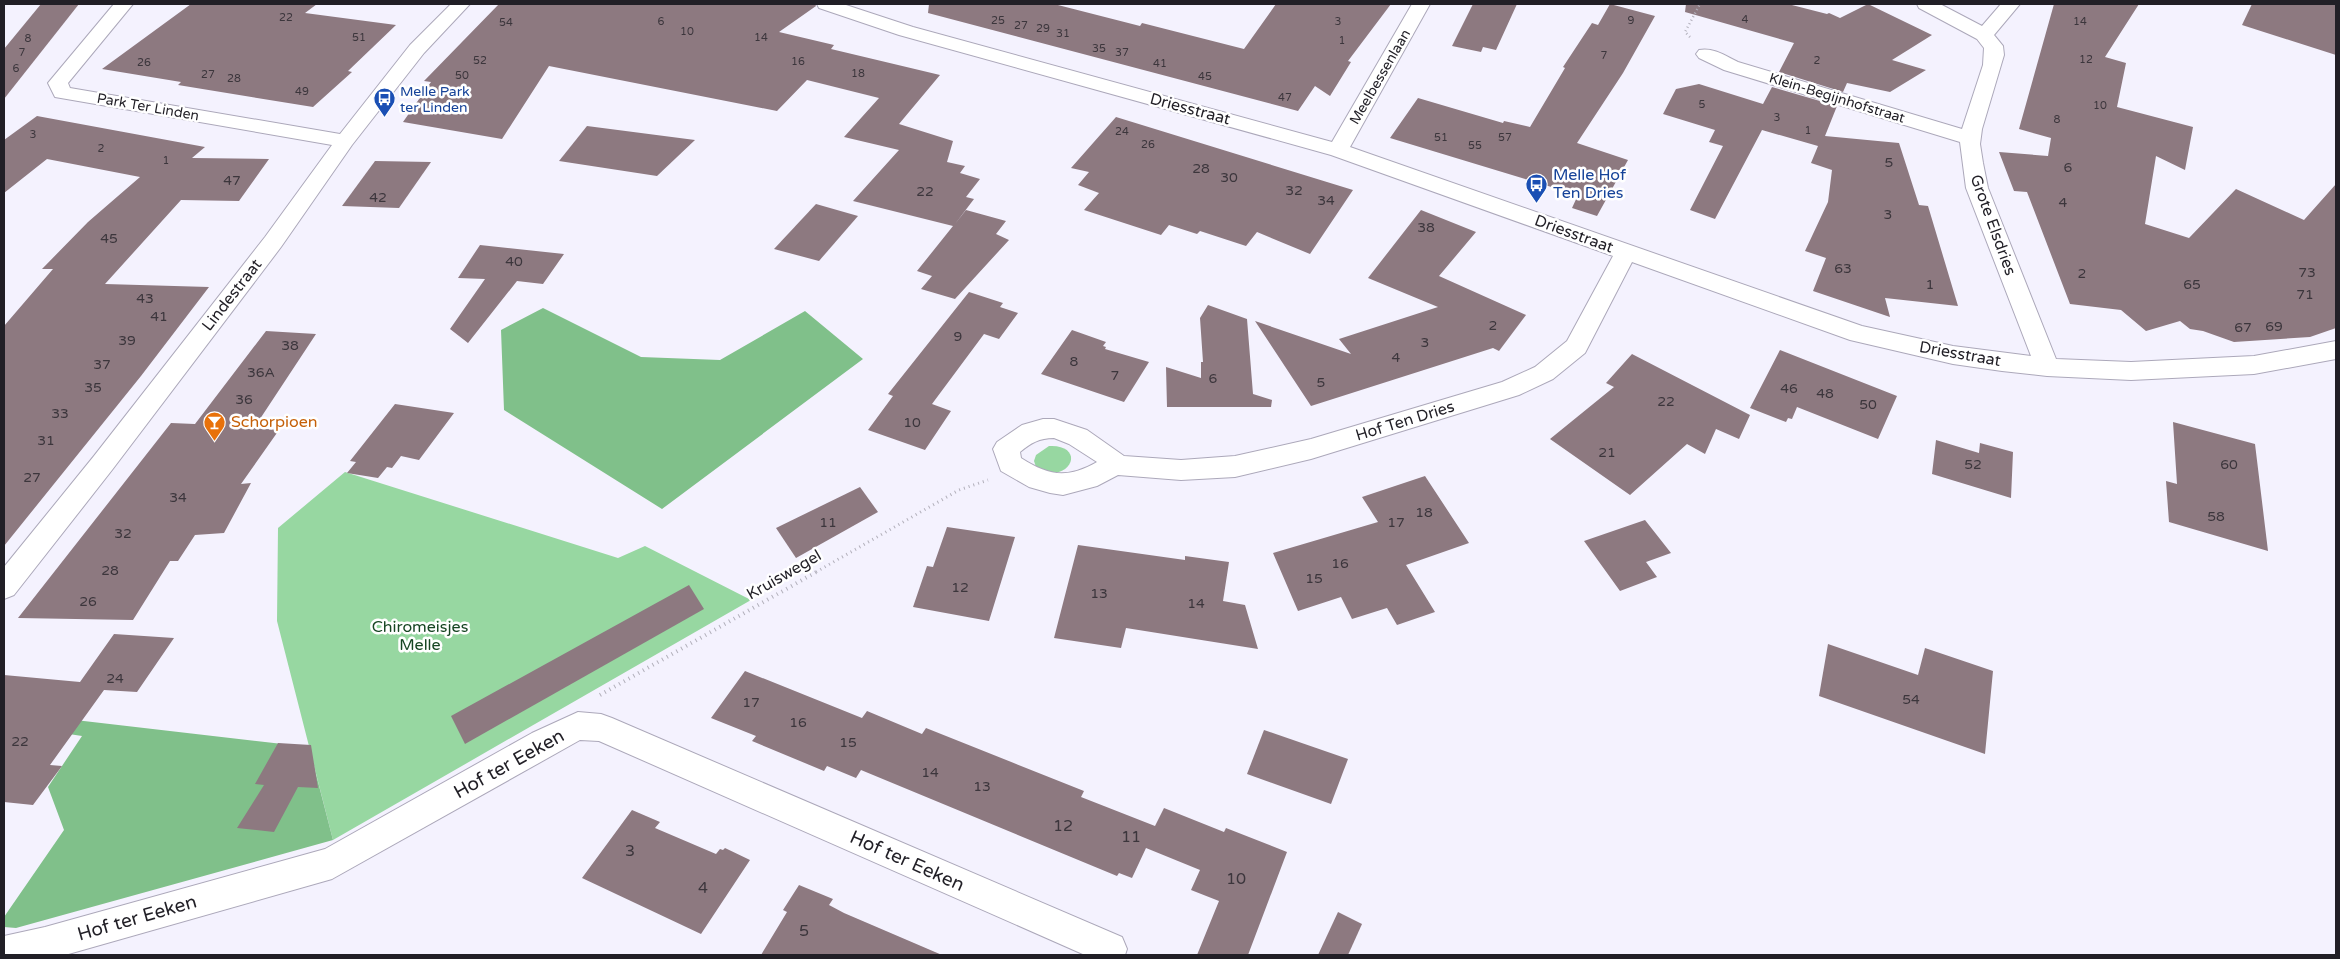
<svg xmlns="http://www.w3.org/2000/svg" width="2340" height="959" font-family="'Varela Round',sans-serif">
	<rect width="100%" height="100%" fill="#f4f2fe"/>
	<!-- green -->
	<g fill="#97d7a1">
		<path d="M 1049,446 C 1079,444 1078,472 1049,474 L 1036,467 L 1034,461 L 1036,455 Z"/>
		<polygon points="345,472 618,558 645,546 751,600 333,840 277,621 278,528"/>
	</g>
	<!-- forest -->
	<g fill="#80c08a">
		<polygon points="543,308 641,357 720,360 805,311 863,359 662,509 504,410 501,330"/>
		<polygon points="58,718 309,747 333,840 16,928 4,927 4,917 64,830 48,787 82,736 49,731"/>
	</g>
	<!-- building -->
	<g fill="#8d7980">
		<polygon points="41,4 79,4 4,99 4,49"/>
		<polygon points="191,4 317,4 305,13 396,25 348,71 352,72 313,107 178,85 181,82 102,69"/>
		<polygon points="499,4 815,4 816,6 779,32 834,45 831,49 940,75 899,124 953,141 947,162 965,166 960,173 980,179 966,197 974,199 955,224 966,210 1006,221 996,234 1009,240 955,299 921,289 932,276 917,271 953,226 853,201 899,150 844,137 879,98 807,80 777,111 549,66 502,139 403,122 431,82 424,81"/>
		<polygon points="929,4 1054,4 1140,26 1142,23 1244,49 1276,4 1391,4 1348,61 1351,62 1330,96 1315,86 1298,111 928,13"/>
		<polygon points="1473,4 1517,4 1496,50 1483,47 1481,52 1452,46"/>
		<polygon points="1610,4 1655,16 1623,73 1577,143 1628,160 1597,216 1572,208 1578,195 1390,138 1418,98 1503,123 1504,121 1530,127 1565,68 1563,67 1592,23 1598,25"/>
		<polygon points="1686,4 1788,4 1827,14 1829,13 1840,18 1868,4 1932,35 1892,60 1926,70 1890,92 1847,83 1843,92 1779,72 1794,43 1685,12"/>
		<polygon points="2054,4 2139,4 2105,57 2126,63 2117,107 2193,127 2185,170 2156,156 2145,224 2189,238 2236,189 2304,220 2336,184 2336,328 2310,337 2234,342 2203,331 2190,329 2180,321 2146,331 2121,310 2070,304 2027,192 2014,191 1999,152 2048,156 2051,138 2019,129"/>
		<polygon points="2252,4 2336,4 2336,55 2242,25"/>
		<polygon points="1699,84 1763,104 1772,87 1837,106 1825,136 1899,143 1919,205 1928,206 1958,306 1885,298 1890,317 1813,291 1826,258 1805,251 1828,202 1832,170 1811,163 1818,146 1762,130 1715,219 1690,210 1723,146 1709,142 1715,130 1663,114 1676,89"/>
		<polygon points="37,116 205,147 192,158 269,159 239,201 181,200 105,284 209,287 141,376 4,546 4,326 53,269 42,269 88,222 140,177 47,159 4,193 4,140"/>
		<polygon points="1116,117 1259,161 1353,190 1310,254 1257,232 1246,246 1200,231 1197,234 1169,225 1161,235 1084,210 1099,193 1078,185 1089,172 1071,168"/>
		<polygon points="587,126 695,140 657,176 559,161"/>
		<polygon points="375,161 431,162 399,208 342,206"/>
		<polygon points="816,204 858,216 819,261 774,249"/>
		<polygon points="1421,210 1476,232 1439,276 1526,315 1499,351 1493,348 1311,406 1255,321 1351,354 1339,339 1438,307 1368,278"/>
		<polygon points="480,245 564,254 543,284 517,281 468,343 450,329 485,279 458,278"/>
		<polygon points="969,292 1003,303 1000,307 1018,313 999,339 984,334 932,404 951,411 925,450 868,430 893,396 888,394"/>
		<polygon points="1208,305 1247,319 1253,394 1272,400 1271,407 1167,407 1166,367 1201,378 1201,362 1203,362 1200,318"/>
		<polygon points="1072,330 1106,342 1103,346 1106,347 1105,349 1149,362 1124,402 1041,374"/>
		<polygon points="266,331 316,334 254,428 279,430 241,484 251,483 224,533 195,535 178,561 170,561 133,620 18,618 171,423 195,424"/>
		<polygon points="1780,350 1897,396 1878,439 1797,407 1792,419 1788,418 1786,422 1750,408"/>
		<polygon points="1632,354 1750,415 1739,439 1716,429 1705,454 1687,444 1630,495 1550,439 1614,387 1606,383"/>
		<polygon points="395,404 454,413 419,460 401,456 392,468 387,467 378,478 347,473 356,462 350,461"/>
		<polygon points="2173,422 2255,444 2268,551 2169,522 2166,481 2177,484"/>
		<polygon points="1936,440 1979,453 1980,443 2013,452 2011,498 1932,474"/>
		<polygon points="1425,476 1469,543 1406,565 1435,612 1397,625 1387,608 1352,619 1341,597 1298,611 1273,553 1378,522 1362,497"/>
		<polygon points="860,487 878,512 796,558 776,528"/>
		<polygon points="1645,520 1671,553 1646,562 1657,577 1620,591 1584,541"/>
		<polygon points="947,527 1015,537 989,621 913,607 927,566 933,567"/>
		<polygon points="1078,545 1185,560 1185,556 1229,562 1223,601 1245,605 1258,649 1126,628 1121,648 1054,638"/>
		<polygon points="689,585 704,609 465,744 451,716"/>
		<polygon points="114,634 174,638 137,692 104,690 50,765 62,766 33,805 4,802 4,675 80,682"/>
		<polygon points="1828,644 1918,675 1925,648 1993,671 1985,754 1819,696"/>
		<polygon points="745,671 862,718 867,711 922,734 926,728 1084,791 1081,797 1155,826 1164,808 1224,832 1226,828 1287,852 1248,955 1197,955 1219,901 1191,890 1200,870 1146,848 1132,878 1119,873 1117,876 861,770 856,778 827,766 824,771 752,741 756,736 711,718"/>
		<polygon points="1264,730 1348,759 1331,804 1247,774"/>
		<polygon points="278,743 311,745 318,788 298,787 274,832 237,828 264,785 255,784"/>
		<polygon points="632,810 660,822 655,828 716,854 720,849 723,850 725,848 750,860 701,934 582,878"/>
		<polygon points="799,885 833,899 829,905 844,913 942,955 761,955 787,912 783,910"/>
		<polygon points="1338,912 1362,924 1348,955 1318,955"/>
	</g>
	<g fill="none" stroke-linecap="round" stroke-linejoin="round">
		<defs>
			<g id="minor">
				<polygon points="114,4 133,4 68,83 70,88 340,134 410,45 451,4 470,4 424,53 352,145 281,247 112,470 14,595 4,599 4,567 94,456 265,237 332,145 55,97 48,83"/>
				<path d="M 817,4 L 843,4 L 913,27 L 1332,142 L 1412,4 L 1430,4 L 1350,147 L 1862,326 L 1953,346 L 2031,356 L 1966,188 L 1960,142 L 1724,70 L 1699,58 L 1696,54 L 1699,50 C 1713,47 1726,56 1738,62 L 1962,129 L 1983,65 L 1984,48 L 1977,39 L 1919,8 L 1917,4 L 1940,4 L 1982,26 L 2001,4 L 2020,4 L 1994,35 L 2003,46 L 2004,55 L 1982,129 L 1980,144 L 1983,163 L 1988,188 L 2056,359 L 2131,362 L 2254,356 L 2336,341 L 2336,359 L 2254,374 L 2131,380 L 2047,376 L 2002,371 L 1953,364 L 1850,340 L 1632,262 L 1585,353 L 1553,379 L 1519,395 L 1311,459 L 1235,477 L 1181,480 L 1118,475 L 1097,486 L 1063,495 L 1050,493 L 1029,487 L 1001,471 L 993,449 L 997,442 L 1022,425 L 1043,419 L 1054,419 L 1087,430 L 1124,456 L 1181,460 L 1235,456 L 1311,439 L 1502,382 L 1535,367 L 1567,341 L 1613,256 L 1331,155 L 899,35 L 819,8 ZM 1054,438 L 1069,444 L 1097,462 C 1067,479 1049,476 1021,458 L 1020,452 C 1031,443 1039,438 1054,438 Z"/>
				<polygon points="578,712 601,714 612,718 1122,937 1127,949 1125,955 1085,955 599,741 580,740 332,879 65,955 4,955 4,936 45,927 325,849 532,733"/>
			</g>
		</defs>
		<!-- minor casing -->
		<use href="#minor" stroke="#aca8ba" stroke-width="2"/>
		<!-- path-far2 -->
		<polyline stroke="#b2b0bb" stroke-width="2.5" stroke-dasharray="1 3" stroke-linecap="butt" points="1690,37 1685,32 1700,4"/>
		<!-- path-far1 -->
		<polyline stroke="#b2b0bb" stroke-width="3" stroke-dasharray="1 4" stroke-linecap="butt" points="816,572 959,490 988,480"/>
		<!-- path -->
		<polyline stroke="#b2b0bb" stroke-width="4" stroke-dasharray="1 4.5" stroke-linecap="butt" points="600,695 818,571"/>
		<!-- minor -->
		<use href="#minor" fill="#fff" fill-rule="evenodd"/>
	</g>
	<!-- icons -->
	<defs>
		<symbol id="bus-pin" viewBox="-11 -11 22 30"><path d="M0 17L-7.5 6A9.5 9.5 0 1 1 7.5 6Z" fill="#1a4fb4" stroke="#fff"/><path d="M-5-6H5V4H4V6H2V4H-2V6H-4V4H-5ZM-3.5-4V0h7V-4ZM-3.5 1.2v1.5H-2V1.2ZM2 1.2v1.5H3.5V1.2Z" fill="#fff"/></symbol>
		<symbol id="bar-pin" viewBox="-11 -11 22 30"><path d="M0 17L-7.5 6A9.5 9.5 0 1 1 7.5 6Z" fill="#e8710a" stroke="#fff"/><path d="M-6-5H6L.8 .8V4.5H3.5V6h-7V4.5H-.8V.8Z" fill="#fff"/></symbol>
	</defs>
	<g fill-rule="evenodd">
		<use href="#bus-pin" x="372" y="86" width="25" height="34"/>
		<use href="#bus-pin" x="1524" y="172" width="25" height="34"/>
		<use href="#bar-pin" x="202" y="410" width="25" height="34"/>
	</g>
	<g text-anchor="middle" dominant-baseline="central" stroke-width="5" stroke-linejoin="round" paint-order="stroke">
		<!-- far-number labels -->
		<g font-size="11" fill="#3c363c">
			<text x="286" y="17">22</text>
			<text x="1745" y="19">4</text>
			<text x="998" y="20">25</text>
			<text x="1631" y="20">9</text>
			<text x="661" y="21">6</text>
			<text x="1338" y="21">3</text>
			<text x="2080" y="21">14</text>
			<text x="506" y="22">54</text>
			<text x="1021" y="25">27</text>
			<text x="1043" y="28">29</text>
			<text x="687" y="31">10</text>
			<text x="1063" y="33">31</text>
			<text x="359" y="37">51</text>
			<text x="761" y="37">14</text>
			<text x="28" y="38">8</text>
			<text x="1342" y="40">1</text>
			<text x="1099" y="48">35</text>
			<text x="22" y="52">7</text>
			<text x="1122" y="52">37</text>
			<text x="1604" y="55">7</text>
			<text x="2086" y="59">12</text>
			<text x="480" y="60">52</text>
			<text x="1817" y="60">2</text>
			<text x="798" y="61">16</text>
			<text x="144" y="62">26</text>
			<text x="1160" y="63">41</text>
			<text x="16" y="68">6</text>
			<text x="858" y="73">18</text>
			<text x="208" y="74">27</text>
			<text x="462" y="75">50</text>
			<text x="1205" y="76">45</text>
			<text x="234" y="78">28</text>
			<text x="302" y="91">49</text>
			<text x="1285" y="97">47</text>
			<text x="1702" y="104">5</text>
			<text x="2100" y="105">10</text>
			<text x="1777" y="117">3</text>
			<text x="2057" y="119">8</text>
			<text x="1808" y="130">1</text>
			<text x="1122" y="131">24</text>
			<text x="33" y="134">3</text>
			<text x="1441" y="137">51</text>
			<text x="1505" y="137">57</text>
			<text x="1148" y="144">26</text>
			<text x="1475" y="145">55</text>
			<text x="101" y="148">2</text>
			<text x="166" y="160">1</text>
		</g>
		<!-- far-street labels -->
		<g font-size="14" fill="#211f26" stroke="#fff">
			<text transform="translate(1380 77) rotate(-60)">Meelbessenlaan</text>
			<text transform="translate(1837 98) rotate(17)">Klein-Begijnhofstraat</text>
			<text transform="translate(148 107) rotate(10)">Park Ter Linden</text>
		</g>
		<!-- far-transit labels -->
		<g font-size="14" fill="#164399" stroke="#fff" text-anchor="start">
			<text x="400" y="91">Melle Park<tspan x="400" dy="16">ter Linden</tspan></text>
		</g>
		<!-- number labels -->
		<g font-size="14" fill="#3c363c">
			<text x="1889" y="162">5</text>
			<text x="2068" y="167">6</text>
			<text x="1201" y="168">28</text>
			<text x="1229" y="177">30</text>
			<text x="232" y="180">47</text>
			<text x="1294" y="190">32</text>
			<text x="925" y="191">22</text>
			<text x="378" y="197">42</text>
			<text x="1326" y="200">34</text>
			<text x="2063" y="202">4</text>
			<text x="1888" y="214">3</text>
			<text x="1426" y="227">38</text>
			<text x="109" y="238">45</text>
			<text x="514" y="261">40</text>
			<text x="1843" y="268">63</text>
			<text x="2307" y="272">73</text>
			<text x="2082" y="273">2</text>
			<text x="1930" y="284">1</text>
			<text x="2192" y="284">65</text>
			<text x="2305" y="294">71</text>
			<text x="145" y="298">43</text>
			<text x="159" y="316">41</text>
			<text x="1493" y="325">2</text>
			<text x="2274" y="326">69</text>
			<text x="2243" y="327">67</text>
			<text x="958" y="336">9</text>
			<text x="127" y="340">39</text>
			<text x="1425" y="342">3</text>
			<text x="290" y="345">38</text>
			<text x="1396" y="357">4</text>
			<text x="1074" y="361">8</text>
			<text x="102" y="364">37</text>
			<text x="261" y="372">36A</text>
			<text x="1115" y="375">7</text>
			<text x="1213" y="378">6</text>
			<text x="1321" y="382">5</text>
			<text x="93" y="387">35</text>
			<text x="1789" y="388">46</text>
			<text x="1825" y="393">48</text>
			<text x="244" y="399">36</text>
			<text x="1666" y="401">22</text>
			<text x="1868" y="404">50</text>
			<text x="60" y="413">33</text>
			<text x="912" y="422">10</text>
			<text x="46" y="440">31</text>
			<text x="1607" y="452">21</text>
			<text x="1973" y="464">52</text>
			<text x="2229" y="464">60</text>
			<text x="32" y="477">27</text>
			<text x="178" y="497">34</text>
			<text x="1424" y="512">18</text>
			<text x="2216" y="516">58</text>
			<text x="828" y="522">11</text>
			<text x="1396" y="522">17</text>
			<text x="123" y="533">32</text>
			<text x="1340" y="563">16</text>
			<text x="110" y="570">28</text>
			<text x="1314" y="578">15</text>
			<text x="960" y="587">12</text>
			<text x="1099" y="593">13</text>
			<text x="88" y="601">26</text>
			<text x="1196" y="603">14</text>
			<text x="115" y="678">24</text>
			<text x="1911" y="699">54</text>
			<text x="751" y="702">17</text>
			<text x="798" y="722">16</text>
			<text x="20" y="741">22</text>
			<text x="848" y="742">15</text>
			<text x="930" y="772">14</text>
			<text x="982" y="786">13</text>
		</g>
		<!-- street labels -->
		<g font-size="16" fill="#211f26" stroke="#fff">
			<text transform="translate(1190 109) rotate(15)">Driesstraat</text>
			<text transform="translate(1993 225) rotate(70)">Grote Elsdries</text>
			<text transform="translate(1574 234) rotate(20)">Driesstraat</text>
			<text transform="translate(232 295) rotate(-52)">Lindestraat</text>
			<text transform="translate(1960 354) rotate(10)">Driesstraat</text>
			<text transform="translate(1405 421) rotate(-17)">Hof Ten Dries</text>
			<text transform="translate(784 575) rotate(-30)">Kruiswegel</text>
		</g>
		<!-- transit labels -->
		<g font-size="16" fill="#164399" stroke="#fff" text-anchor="start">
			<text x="1553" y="175">Melle Hof<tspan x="1553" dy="18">Ten Dries</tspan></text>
		</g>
		<!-- food labels -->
		<g font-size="16" fill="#c56008" stroke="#fff" text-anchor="start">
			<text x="231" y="422">Schorpioen</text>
		</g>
		<!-- park labels -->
		<g font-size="16" fill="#164522" stroke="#fff">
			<text x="420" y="627">Chiromeisjes<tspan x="420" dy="18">Melle</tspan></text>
		</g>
		<!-- near-number labels -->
		<g font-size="16" fill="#3c363c">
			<text x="1063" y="826">12</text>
			<text x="1131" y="837">11</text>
			<text x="630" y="851">3</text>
			<text x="1236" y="879">10</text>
			<text x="703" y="888">4</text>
			<text x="804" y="931">5</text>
		</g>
		<!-- near-street labels -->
		<g font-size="19" fill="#211f26" stroke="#fff">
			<text transform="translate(509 764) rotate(-29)">Hof ter Eeken</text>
			<text transform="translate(907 861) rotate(24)">Hof ter Eeken</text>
			<text transform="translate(137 918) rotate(-16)">Hof ter Eeken</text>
		</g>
	</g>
	<!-- border -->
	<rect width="2340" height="959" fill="none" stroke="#211f26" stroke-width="10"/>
</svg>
